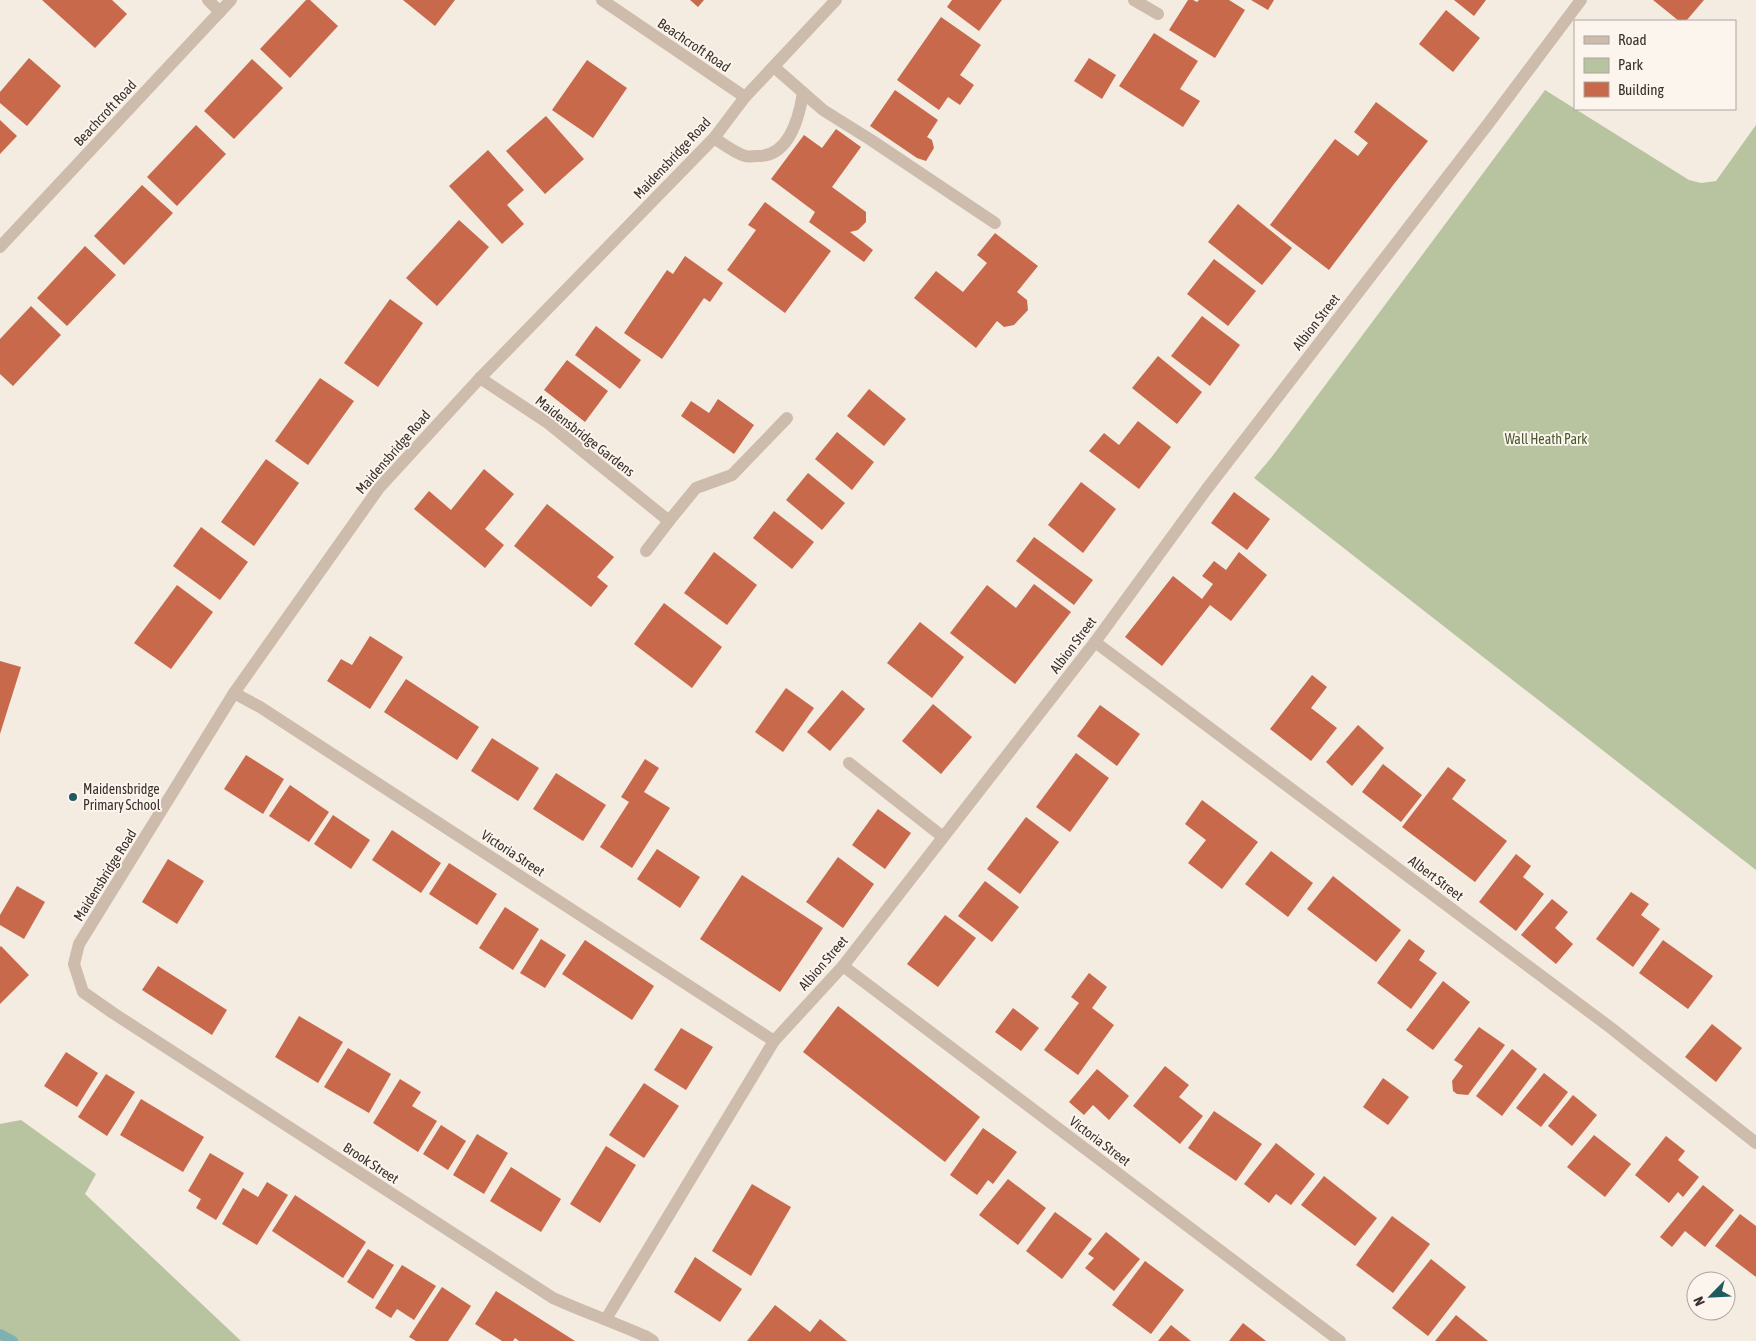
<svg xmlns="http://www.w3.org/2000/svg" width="1756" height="1341" font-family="'Asap Condensed',sans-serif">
	<rect width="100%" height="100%" fill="#f4ebe1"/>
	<!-- green -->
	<g fill="#b8c4a0">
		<polygon points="1545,90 1689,180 1701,183 1716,181 1756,125 1756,870 1254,478 1271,458"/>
		<polygon points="21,1120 96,1174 85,1194 241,1341 0,1341 0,1124"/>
	</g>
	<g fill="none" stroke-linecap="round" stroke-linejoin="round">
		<!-- stream -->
		<polyline stroke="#7fb0b2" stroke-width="10" points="0,1334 13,1341"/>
	</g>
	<!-- building -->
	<g fill="#c8694b">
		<polygon points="42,0 112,0 127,14 95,48"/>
		<polygon points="306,0 310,0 338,26 290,78 260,49"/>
		<polygon points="403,0 455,0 435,26"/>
		<polygon points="690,0 704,0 698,7"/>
		<polygon points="952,0 1002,0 979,31 947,7"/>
		<polygon points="1188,0 1193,0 1197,2 1199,0 1229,0 1245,10 1215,58 1169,30"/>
		<polygon points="1251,0 1274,0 1268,10"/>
		<polygon points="1454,0 1486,0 1474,16"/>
		<polygon points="1653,0 1704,0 1686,21 1679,21"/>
		<polygon points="1446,10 1480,38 1453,72 1419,44"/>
		<polygon points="941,17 981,45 960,75 974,85 960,105 948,97 939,110 897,80"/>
		<polygon points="1154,33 1198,61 1180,89 1200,101 1183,127 1119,86"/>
		<polygon points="29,58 61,86 27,126 0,103 0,92"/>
		<polygon points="1089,58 1116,75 1102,99 1074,81"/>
		<polygon points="252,59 283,88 234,139 204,111"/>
		<polygon points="587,60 627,88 593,138 552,110"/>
		<polygon points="895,90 938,120 927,137 932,140 934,148 926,161 917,158 870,126"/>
		<polygon points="1376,102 1428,141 1394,184 1329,270 1270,225 1335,139 1358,156 1368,143 1354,132"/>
		<polygon points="546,116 584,159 545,194 506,151"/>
		<polygon points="0,120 17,136 0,154"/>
		<polygon points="196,125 226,154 177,206 147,177"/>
		<polygon points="836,129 861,147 832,187 866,212 866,222 858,230 850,232 873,250 864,262 809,222 815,212 771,179 804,135 822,148"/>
		<polygon points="488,150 524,190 507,205 524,224 502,244 449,186"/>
		<polygon points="142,185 173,213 124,265 94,236"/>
		<polygon points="765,202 831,251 785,313 727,270 756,230 748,225"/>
		<polygon points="1238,204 1292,248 1262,285 1208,242"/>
		<polygon points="459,220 489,247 437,306 406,278"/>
		<polygon points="995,233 1038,266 1017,292 1027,300 1028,310 1014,325 1004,327 997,321 976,348 914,298 936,271 963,292 987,263 977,255"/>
		<polygon points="85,246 116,275 67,326 37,298"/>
		<polygon points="685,256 723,283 710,302 704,298 662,359 624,333 667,270 673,274"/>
		<polygon points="1214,259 1256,291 1228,326 1187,294"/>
		<polygon points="390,299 423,323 378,387 344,363"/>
		<polygon points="31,306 61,335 13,386 0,374 0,339"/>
		<polygon points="1202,316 1240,345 1210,386 1171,356"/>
		<polygon points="596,326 641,360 620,389 575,355"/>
		<polygon points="1158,356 1202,392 1177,424 1132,388"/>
		<polygon points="567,360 608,391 585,422 544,390"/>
		<polygon points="320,378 354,401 308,465 275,441"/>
		<polygon points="869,389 906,419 884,446 847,416"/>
		<polygon points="718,399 754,425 734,454 681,416 691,401 709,413"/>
		<polygon points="1138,421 1171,447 1139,489 1089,451 1104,433 1119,445"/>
		<polygon points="837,432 874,462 852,490 815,459"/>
		<polygon points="266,459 299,483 254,546 221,522"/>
		<polygon points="484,469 514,494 485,529 504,545 485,568 414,509 429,491 451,510"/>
		<polygon points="808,473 845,503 822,530 786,500"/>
		<polygon points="1081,482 1116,509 1083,553 1048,525"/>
		<polygon points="1234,492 1270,519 1247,550 1211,523"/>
		<polygon points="547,504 614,557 597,577 608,586 591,607 514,546"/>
		<polygon points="774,511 814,542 792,569 753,538"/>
		<polygon points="201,527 248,562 220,600 173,566"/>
		<polygon points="1034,537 1093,580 1074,605 1016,561"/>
		<polygon points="714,552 757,585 727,625 684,593"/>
		<polygon points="1239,552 1267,575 1231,621 1210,605 1162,666 1125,637 1173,576 1202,599 1213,584 1202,576 1214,561 1226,570"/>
		<polygon points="1034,584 1071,612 1015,684 950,633 987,585 1016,608"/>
		<polygon points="177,585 213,612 171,669 134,643"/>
		<polygon points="664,603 722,647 692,688 634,644"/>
		<polygon points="920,622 964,657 932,698 887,663"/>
		<polygon points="370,636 403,657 370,709 327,681 341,659 352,665"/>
		<polygon points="0,661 21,667 0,734"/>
		<polygon points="1312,675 1327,687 1311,708 1337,728 1311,761 1270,729"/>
		<polygon points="406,679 479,727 457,760 384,712"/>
		<polygon points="786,688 814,708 783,752 755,732"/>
		<polygon points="842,690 865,709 830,751 807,732"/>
		<polygon points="933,704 972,737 941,774 902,741"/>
		<polygon points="1100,705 1140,734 1117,766 1077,736"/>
		<polygon points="1358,725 1384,748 1352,786 1326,762"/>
		<polygon points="492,738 539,768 518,801 471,771"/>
		<polygon points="1076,753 1109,778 1070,832 1036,807"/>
		<polygon points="246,755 284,779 263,814 224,789"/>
		<polygon points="645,759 659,768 644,792 670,808 632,868 600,847 629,802 621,797"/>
		<polygon points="1383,764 1422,795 1401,822 1362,792"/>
		<polygon points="1448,767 1466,780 1452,799 1507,841 1475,882 1402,827"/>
		<polygon points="556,773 606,805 583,841 533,809"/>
		<polygon points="290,785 329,812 309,842 269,816"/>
		<polygon points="1202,800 1258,842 1222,889 1188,863 1206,840 1185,824"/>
		<polygon points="878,809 911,833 885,869 852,845"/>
		<polygon points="333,815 370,840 351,869 314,844"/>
		<polygon points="1026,817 1059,842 1020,894 987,869"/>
		<polygon points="392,830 441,863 421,893 372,860"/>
		<polygon points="657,849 700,877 680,908 637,879"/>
		<polygon points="1271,851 1313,883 1288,917 1245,884"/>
		<polygon points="1516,854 1531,866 1523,877 1544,894 1516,931 1479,902"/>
		<polygon points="838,857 874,884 843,928 806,902"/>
		<polygon points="168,859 204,881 177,924 142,902"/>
		<polygon points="449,863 497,894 477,925 429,894"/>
		<polygon points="742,875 823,928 780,992 700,939"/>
		<polygon points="1333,876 1401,930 1376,962 1307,909"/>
		<polygon points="985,881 1019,907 992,942 958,916"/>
		<polygon points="17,886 45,902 24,939 0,925 0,915"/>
		<polygon points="1631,892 1649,904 1641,915 1660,929 1633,967 1596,939"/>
		<polygon points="1552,899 1568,912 1555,928 1573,944 1556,964 1521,935"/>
		<polygon points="505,907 539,929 513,970 479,948"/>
		<polygon points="945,915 976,938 938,987 907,964"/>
		<polygon points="541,939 566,955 545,988 520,973"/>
		<polygon points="1409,939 1425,951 1419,960 1437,973 1411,1009 1377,983"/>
		<polygon points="585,940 654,986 632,1020 562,974"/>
		<polygon points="1663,940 1713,976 1688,1009 1639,973"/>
		<polygon points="1,946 29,975 0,1004 0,947"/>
		<polygon points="158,966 227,1010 212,1035 142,990"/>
		<polygon points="1089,973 1107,987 1092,1008 1114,1025 1078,1075 1044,1050 1079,1003 1071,997"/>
		<polygon points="1443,981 1470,1002 1433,1050 1406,1030"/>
		<polygon points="838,1006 980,1117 945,1162 803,1052"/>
		<polygon points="1013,1008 1039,1028 1021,1051 995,1032"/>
		<polygon points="299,1016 343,1042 318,1083 275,1057"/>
		<polygon points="1712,1024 1742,1048 1716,1082 1685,1057"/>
		<polygon points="1479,1027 1505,1045 1468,1095 1457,1094 1453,1091 1452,1081 1463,1066 1454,1060"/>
		<polygon points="681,1028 713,1047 686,1090 654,1070"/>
		<polygon points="348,1048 391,1074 369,1113 324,1087"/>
		<polygon points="1512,1049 1537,1069 1502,1116 1476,1096"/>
		<polygon points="66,1052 98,1073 77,1107 44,1086"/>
		<polygon points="1165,1066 1189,1085 1179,1097 1203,1116 1180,1144 1133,1106"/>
		<polygon points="1097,1069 1129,1096 1109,1120 1093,1105 1084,1115 1069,1102"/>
		<polygon points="1544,1073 1568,1092 1541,1127 1516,1108"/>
		<polygon points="106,1074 135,1092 107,1136 78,1117"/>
		<polygon points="1383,1078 1409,1097 1388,1125 1363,1107"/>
		<polygon points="400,1079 421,1092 412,1106 437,1121 418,1152 373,1123"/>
		<polygon points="644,1083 679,1106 644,1158 609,1135"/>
		<polygon points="1573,1095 1597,1115 1572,1146 1548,1126"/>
		<polygon points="141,1099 204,1137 183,1172 120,1135"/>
		<polygon points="1214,1111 1262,1144 1236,1181 1188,1148"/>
		<polygon points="441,1125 466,1141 448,1170 423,1154"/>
		<polygon points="983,1128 1017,1152 993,1184 988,1180 977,1195 950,1175"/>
		<polygon points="477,1134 508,1153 484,1194 453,1175"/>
		<polygon points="1594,1135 1631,1164 1605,1197 1567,1167"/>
		<polygon points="1666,1136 1685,1151 1678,1160 1699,1177 1683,1197 1678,1192 1669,1203 1635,1175"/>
		<polygon points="1276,1143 1315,1174 1291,1205 1276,1194 1269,1203 1244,1184"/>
		<polygon points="606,1146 636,1165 600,1223 570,1204"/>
		<polygon points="210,1153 244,1173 216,1220 196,1208 201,1199 188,1191"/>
		<polygon points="511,1167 561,1199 541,1232 490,1201"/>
		<polygon points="1324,1176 1377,1218 1355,1246 1301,1205"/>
		<polygon points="1008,1179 1046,1208 1018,1245 979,1215"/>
		<polygon points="267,1182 288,1195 257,1245 222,1224 243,1188 258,1197"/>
		<polygon points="752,1184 791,1207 751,1276 712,1251"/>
		<polygon points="1703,1185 1734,1210 1705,1247 1685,1231 1672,1247 1660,1237"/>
		<polygon points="295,1195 366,1242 343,1278 272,1231"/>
		<polygon points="1055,1212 1092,1239 1062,1279 1026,1251"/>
		<polygon points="1740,1214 1756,1226 1756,1277 1715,1246"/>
		<polygon points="1392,1216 1430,1244 1393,1293 1356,1265"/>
		<polygon points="1106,1232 1140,1259 1114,1291 1085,1268 1094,1258 1088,1254"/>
		<polygon points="368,1249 394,1265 373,1299 347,1282"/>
		<polygon points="695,1257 742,1289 720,1322 674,1292"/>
		<polygon points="1431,1259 1466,1287 1428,1336 1392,1308"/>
		<polygon points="1145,1261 1184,1290 1151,1334 1112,1305"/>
		<polygon points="402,1265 436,1286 414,1320 397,1309 391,1318 375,1308"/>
		<polygon points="442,1287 471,1306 448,1341 416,1341 409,1337"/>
		<polygon points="496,1291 575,1341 519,1341 515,1338 513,1341 502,1341 475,1324"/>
		<polygon points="775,1305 810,1332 820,1319 847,1341 747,1341"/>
		<polygon points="1456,1315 1488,1341 1435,1341"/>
		<polygon points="1243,1323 1266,1341 1229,1341"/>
		<polygon points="1171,1325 1191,1341 1158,1341"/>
	</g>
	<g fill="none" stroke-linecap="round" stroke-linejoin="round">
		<!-- lane -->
		<g stroke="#cdbbac" stroke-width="12">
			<polyline points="1134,0 1158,14"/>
			<polyline points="774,67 823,110 871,140 995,223"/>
			<path d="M 714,138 C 723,144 735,153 745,156 C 748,157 753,156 757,156 C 789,157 799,118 803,93"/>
			<polyline points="849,763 943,837"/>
		</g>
		<!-- street -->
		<g stroke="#cdbbac" stroke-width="12">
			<polyline points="208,0 220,12"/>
			<polyline points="602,0 745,97"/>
			<polyline points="0,247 231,0"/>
			<polyline points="480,378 548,423 669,521 696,488 732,475 787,418"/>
			<polyline points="646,551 669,521"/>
			<polyline points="1095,642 1611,1028 1756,1143"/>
			<polyline points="234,693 260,707 774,1041"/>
			<polyline points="843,966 1340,1341"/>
			<polyline points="606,1319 774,1041 843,966 1095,642 1206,490 1488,124 1581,0"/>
			<path d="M 653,1341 L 647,1337 C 616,1323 584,1312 553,1298 L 113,1013 L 83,992 L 74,964 L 79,944 L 234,693 L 379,488 L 480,378 L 714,138 L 745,97 L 836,0"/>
		</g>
	</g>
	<!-- markers -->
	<circle fill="#1f5a5e" stroke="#fbf5ee" stroke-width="2" cx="73" cy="797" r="5"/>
	<g text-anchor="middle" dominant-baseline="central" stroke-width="4" stroke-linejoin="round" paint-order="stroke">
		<!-- street labels -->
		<g font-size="14" fill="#3b302b" stroke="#fbf5ee">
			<text transform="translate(694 45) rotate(34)">Beachcroft Road</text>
			<text transform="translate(105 113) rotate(-47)">Beachcroft Road</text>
			<text transform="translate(672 158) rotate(-47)">Maidensbridge Road</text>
			<text transform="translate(1316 322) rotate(-52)">Albion Street</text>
			<text transform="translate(585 436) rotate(38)">Maidensbridge Gardens</text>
			<text transform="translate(393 452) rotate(-49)">Maidensbridge Road</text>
			<text transform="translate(1073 645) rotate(-53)">Albion Street</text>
			<text transform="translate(513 853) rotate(33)">Victoria Street</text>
			<text transform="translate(105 875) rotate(-58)">Maidensbridge Road</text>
			<text transform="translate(1436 878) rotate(37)">Albert Street</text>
			<text transform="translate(823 963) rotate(-49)">Albion Street</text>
			<text transform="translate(1100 1141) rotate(37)">Victoria Street</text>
			<text transform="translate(371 1163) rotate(33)">Brook Street</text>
		</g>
		<!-- park labels -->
		<g font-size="14" fill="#4a5a2e" stroke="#fbf5ee">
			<text x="1546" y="439">Wall Heath Park</text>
		</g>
		<!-- poi labels -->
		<g font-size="14" fill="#3b302b" stroke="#fbf5ee" text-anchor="start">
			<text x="83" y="789">Maidensbridge<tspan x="83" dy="16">Primary School</tspan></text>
		</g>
	</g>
	<!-- legend -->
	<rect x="1574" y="20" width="162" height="90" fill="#fbf5ee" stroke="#aea6a0"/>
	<rect x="1584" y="36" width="25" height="8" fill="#cdbbac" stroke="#aea6a0"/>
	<text x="1618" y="45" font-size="15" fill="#3b302b">Road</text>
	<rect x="1584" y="58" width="25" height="15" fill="#b8c4a0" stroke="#aea6a0"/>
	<text x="1618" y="70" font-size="15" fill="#3b302b">Park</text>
	<rect x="1584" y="82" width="25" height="15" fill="#c8694b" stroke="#aea6a0"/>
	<text x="1618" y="95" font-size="15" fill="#3b302b">Building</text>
	<!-- north arrow -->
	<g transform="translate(1711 1296) rotate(246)"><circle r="24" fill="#fbf5ee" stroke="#aea6a0"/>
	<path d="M0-4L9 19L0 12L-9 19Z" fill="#1f5a5e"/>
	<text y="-8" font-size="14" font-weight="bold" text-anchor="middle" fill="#3b302b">N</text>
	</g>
</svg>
